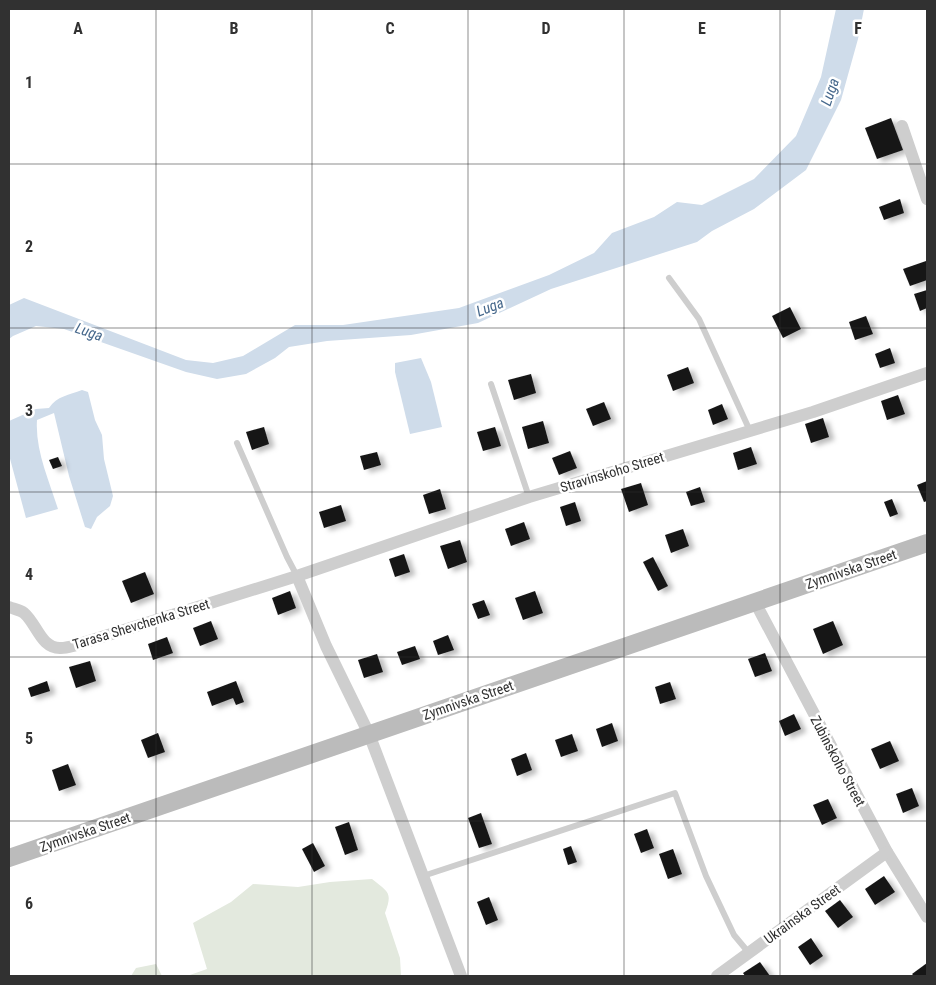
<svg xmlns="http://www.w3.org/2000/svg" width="936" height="985" font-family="'Roboto Condensed',sans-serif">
	<defs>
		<filter id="shadow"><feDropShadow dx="5.5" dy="3" stdDeviation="2.5" flood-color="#0004"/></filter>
	</defs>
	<rect width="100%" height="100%" fill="#fff"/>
	<!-- green -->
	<g fill="#e3e9de">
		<path d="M 372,879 C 388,892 393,892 385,913 L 400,958 L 401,976 L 187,976 L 207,969 L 193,923 L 231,902 L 253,884 L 298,887 L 330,882 Z"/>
		<polygon points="156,964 162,976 131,976 136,968"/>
	</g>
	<!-- water -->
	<g fill="#cfdcea">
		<polygon points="836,9 864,9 858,39 841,100 806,170 754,209 712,231 697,242 551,289 478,323 411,335 327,341 289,347 275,358 246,374 217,379 186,372 64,329 36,326 13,336 9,339 9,305 24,298 186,360 213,363 243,356 295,325 343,325 459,308 549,275 594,253 612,233 654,217 677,202 702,205 754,179 796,136 821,77"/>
		<polygon points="421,358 431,382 442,427 410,434 395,372 395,363"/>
		<path d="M 82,390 L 88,392 L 95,420 L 102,435 L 104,459 L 113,496 L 110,506 L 97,517 L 91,529 L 85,527 L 69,476 L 54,413 L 37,420 C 35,450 49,480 58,509 L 26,518 L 9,455 L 9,421 L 36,409 L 49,408 C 57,396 69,395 82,390 Z"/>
	</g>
	<!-- building -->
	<g fill="#181818" filter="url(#shadow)">
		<polygon points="891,118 903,150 877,159 865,128"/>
		<polygon points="900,199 904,213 884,220 879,207"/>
		<polygon points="926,261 927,280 910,286 903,269"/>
		<polygon points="927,290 927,308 920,311 914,294"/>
		<polygon points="790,307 801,329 783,338 772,316"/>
		<polygon points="866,316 873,334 855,340 849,322"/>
		<polygon points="890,348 895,363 880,368 875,354"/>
		<polygon points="688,367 694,383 673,391 667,375"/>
		<polygon points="531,374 536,393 514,400 508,380"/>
		<polygon points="898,395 905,414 887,420 881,401"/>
		<polygon points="604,402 611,419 593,426 586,409"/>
		<polygon points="722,404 728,419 713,425 708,410"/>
		<polygon points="823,418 829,437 811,443 805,424"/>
		<polygon points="543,421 549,443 528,449 522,427"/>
		<polygon points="264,427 269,444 252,450 246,432"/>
		<polygon points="495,427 501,446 483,451 477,432"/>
		<polygon points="751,447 757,464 738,470 733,453"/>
		<polygon points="570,451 577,468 559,475 552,458"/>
		<polygon points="377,452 381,465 364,470 360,456"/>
		<polygon points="58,457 62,466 53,469 49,460"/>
		<polygon points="927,481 927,501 924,502 917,485"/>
		<polygon points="641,483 648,505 629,512 621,489"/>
		<polygon points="700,487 705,502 691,506 686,492"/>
		<polygon points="440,489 446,509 429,514 423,495"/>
		<polygon points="892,499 898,514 890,517 884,502"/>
		<polygon points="575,502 581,521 566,526 560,507"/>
		<polygon points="341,505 346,521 324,528 319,512"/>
		<polygon points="524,522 530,539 511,546 505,529"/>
		<polygon points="683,529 689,546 671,553 665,535"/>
		<polygon points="460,540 467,562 448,569 440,546"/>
		<polygon points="404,554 410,572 395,577 389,559"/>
		<polygon points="653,557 668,586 658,591 643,562"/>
		<polygon points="145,572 154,594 131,603 122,581"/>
		<polygon points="290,591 296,608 278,615 272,598"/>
		<polygon points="535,591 543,613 523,620 515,598"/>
		<polygon points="484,600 490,615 478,619 472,604"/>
		<polygon points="211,621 218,639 200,646 193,628"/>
		<polygon points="833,621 843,645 823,654 813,629"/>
		<polygon points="448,635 454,650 438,655 433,641"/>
		<polygon points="167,637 173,653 153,660 148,644"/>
		<polygon points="415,646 420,659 402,665 397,652"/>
		<polygon points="765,653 772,671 755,677 748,659"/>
		<polygon points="377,654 383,672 364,678 358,660"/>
		<polygon points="90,661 96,681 76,688 69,667"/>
		<polygon points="47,681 50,691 31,697 28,688"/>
		<polygon points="236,681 244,702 236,705 233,698 212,706 207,692"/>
		<polygon points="670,682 676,699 660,704 655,687"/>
		<polygon points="794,714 801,729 785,736 779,721"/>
		<polygon points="612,723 618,741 602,747 596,729"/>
		<polygon points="158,733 165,752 148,758 141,740"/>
		<polygon points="572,734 578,751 561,757 555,740"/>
		<polygon points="890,741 899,761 880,769 871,749"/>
		<polygon points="526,753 532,770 517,776 511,759"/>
		<polygon points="68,764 76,785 59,791 52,770"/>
		<polygon points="912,788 919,806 903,813 896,794"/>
		<polygon points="828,799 837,818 822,825 813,805"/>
		<polygon points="481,813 492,844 479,848 468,818"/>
		<polygon points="349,822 358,850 345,855 335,827"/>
		<polygon points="647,829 654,848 641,853 634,834"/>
		<polygon points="313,843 325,866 314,872 302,849"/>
		<polygon points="571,846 577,862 568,865 563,849"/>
		<polygon points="673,849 682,874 668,879 659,854"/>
		<polygon points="884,876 895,892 875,905 865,889"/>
		<polygon points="489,897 498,920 486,925 477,902"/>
		<polygon points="840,900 853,917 838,928 825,911"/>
		<polygon points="811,938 823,956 810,965 798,947"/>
		<polygon points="760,962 770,976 745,976 743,973"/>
		<polygon points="927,963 927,976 914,976 912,974"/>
	</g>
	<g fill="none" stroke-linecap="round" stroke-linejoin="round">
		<!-- service -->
		<g stroke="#cecece" stroke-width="6">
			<polyline points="669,278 699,319 750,431"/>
			<polyline points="491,384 529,497"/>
			<polyline points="237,443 287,557 297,576"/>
			<polyline points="423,876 675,793 706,876 734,935 749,953"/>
		</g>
		<!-- minor -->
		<g stroke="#cecece" stroke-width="12">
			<polyline points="902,126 927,199"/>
			<polyline points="297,576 326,646 369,734 461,976"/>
			<polyline points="755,602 887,852 927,917"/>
			<path d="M 9,607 C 14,609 20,610 24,613 C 37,624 41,649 61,648 C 64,648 69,647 73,646 L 297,576 L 529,497 L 813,412 L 927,373"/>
			<polyline points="717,976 887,852"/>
		</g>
		<!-- secondary -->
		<polyline stroke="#bbb" stroke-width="18" points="9,858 927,543"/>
	</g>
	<!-- grid -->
	<path fill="none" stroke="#313131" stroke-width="1" stroke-opacity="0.55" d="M 156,9 L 156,976M 312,9 L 312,976M 468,9 L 468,976M 624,9 L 624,976M 780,9 L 780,976M 9,164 L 927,164M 9,328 L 927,328M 9,492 L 927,492M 9,657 L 927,657M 9,821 L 927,821"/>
	<g text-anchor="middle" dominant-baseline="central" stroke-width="5" stroke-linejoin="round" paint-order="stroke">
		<!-- street labels -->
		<g font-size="14" fill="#313131" stroke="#fff">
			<text transform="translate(612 472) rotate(-17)">Stravinskoho Street</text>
			<text transform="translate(851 569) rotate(-19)">Zymnivska Street</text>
			<text transform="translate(141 624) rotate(-17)">Tarasa Shevchenka Street</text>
			<text transform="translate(468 700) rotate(-19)">Zymnivska Street</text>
			<text transform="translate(838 761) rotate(62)">Zubinskoho Street</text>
			<text transform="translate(85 832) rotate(-19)">Zymnivska Street</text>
			<text transform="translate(802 914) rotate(-36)">Ukrainska Street</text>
		</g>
		<!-- water labels -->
		<g font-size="15" font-style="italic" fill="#46688c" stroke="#fff">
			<text transform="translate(830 92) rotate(-71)">Luga</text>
			<text transform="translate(490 307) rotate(-21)">Luga</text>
			<text transform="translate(89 332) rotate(19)">Luga</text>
		</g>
	</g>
	<g font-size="16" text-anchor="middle" font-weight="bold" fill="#313131" stroke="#fff" stroke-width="5" stroke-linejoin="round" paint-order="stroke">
		<text x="78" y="34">A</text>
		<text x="234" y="34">B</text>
		<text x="390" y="34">C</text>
		<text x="546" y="34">D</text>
		<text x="702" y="34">E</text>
		<text x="858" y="34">F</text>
		<text x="29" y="88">1</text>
		<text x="29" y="252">2</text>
		<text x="29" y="416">3</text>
		<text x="29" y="580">4</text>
		<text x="29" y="744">5</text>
		<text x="29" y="909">6</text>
	</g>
	<!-- border -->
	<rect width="936" height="985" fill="none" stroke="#313131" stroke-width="20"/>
</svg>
